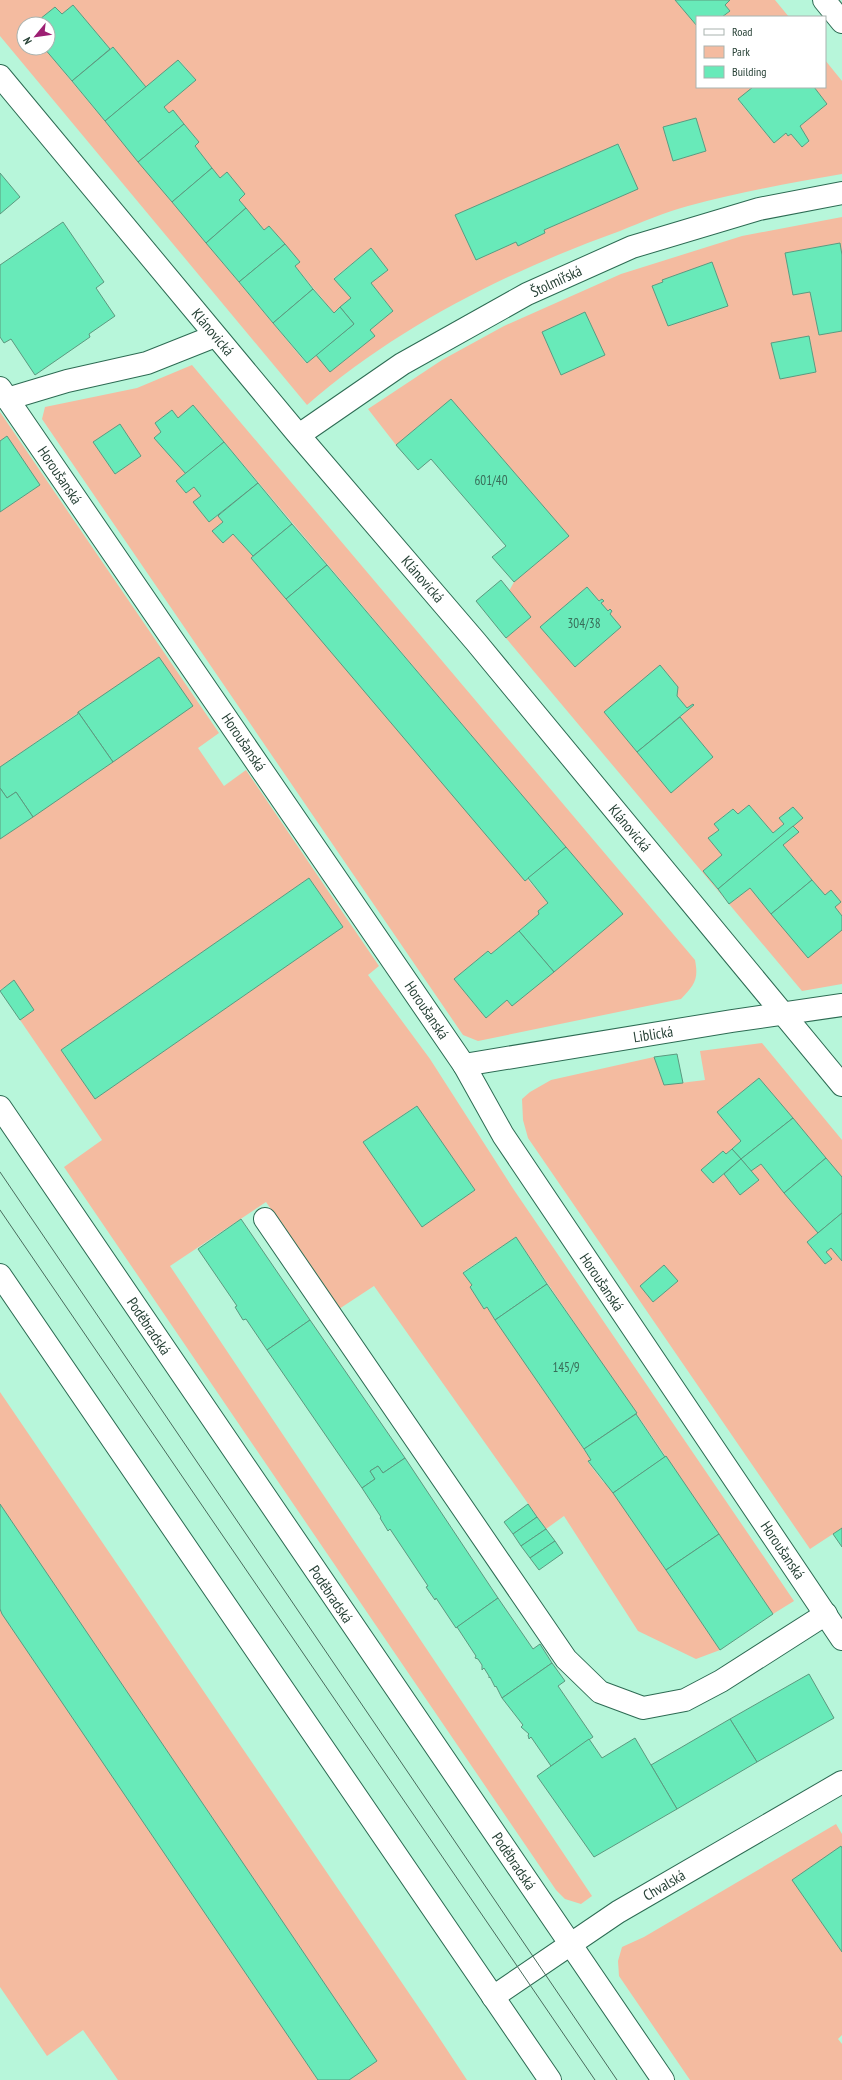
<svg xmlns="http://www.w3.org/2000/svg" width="842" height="2080" font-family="'PT Sans Narrow',sans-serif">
	<rect width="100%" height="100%" fill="#b7f6da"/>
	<!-- green -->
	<g fill="#f4bba0" fill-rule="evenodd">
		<path d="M 0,0 L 675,0 L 697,26 L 697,87 L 753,87 L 738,100 L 774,143 L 786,133 L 788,136 L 791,134 L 802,147 L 809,142 L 800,126 L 827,104 L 814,87 L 825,87 L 825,60 L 842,81 L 842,174 C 790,183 739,192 688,206 C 665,212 642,222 620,231 C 508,271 397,327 307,405 L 0,36 ZM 73,5 L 110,49 L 113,47 L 146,87 L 179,60 L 196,80 L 164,107 L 169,113 L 173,110 L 199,142 L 195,146 L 220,178 L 226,173 L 245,194 L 239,200 L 264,230 L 269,226 L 300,262 L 295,266 L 334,313 L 351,298 L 334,278 L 370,249 L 388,270 L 371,283 L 393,311 L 370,330 L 375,336 L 330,372 L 316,355 L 306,363 L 44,48 L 24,48 L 24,24 L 44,24 L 40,19 L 55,7 L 62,14 ZM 696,118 L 706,151 L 673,161 L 663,127 ZM 619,144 L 637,189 L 544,230 L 545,233 L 518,246 L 516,242 L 476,260 L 455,215 Z"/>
		<polygon points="730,0 775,0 789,17 722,17 730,11 725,5"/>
		<path d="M 842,217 L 842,255 L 839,243 L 785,253 L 793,295 L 810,292 L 819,335 L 842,331 L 842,916 L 835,907 L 831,890 L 825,895 L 783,845 L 798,832 L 793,826 L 802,818 L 793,807 L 779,818 L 784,824 L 773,833 L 749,805 L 738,814 L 732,809 L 714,824 L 719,830 L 722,855 L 703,871 L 729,904 L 750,888 L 842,930 L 842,984 L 802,991 L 506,638 L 531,617 L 509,591 L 514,582 L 569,536 L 451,399 L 396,445 L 368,409 L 442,360 L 504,326 L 621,274 L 742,236 ZM 712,262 L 728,306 L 668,326 L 653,286 L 663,282 L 663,280 ZM 585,312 L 605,355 L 561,375 L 542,332 ZM 809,336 L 816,372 L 780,379 L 771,343 ZM 587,587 L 599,601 L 602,599 L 604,601 L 601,603 L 608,611 L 610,609 L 612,611 L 610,614 L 621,627 L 575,667 L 540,627 ZM 660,666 L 678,687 L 677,696 L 687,708 L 693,704 L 680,717 L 713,757 L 671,793 L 604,712 Z"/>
		<path d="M 192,365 L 695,960 C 699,980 694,985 681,999 L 478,1041 L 463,1035 L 42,419 L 45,407 L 137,388 ZM 194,406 L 622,914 L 512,1006 L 507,1000 L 486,1018 L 454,979 L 488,951 L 491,954 L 539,914 L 538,911 L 548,903 L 251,558 L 253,556 L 233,534 L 223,543 L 213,531 L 223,522 L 218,516 L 220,514 L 209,522 L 193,502 L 201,496 L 194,487 L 186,493 L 176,482 L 186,474 L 154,438 L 161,432 L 155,423 L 172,410 L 178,418 ZM 120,424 L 141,456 L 115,474 L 93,442 Z"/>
		<path d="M 0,412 L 219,733 L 198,748 L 224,786 L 246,770 L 379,966 L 368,975 L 430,1059 L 514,1190 L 794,1601 L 773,1614 L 516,1237 L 463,1272 L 472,1285 L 470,1287 L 484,1308 L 487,1307 L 591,1460 L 588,1462 L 604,1483 L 606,1482 L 720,1650 L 696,1659 L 638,1631 L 564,1516 L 546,1529 L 374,1286 L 339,1309 L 266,1202 L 170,1266 L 592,1896 L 581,1904 L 565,1899 L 556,1890 L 64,1167 L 102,1140 L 20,1020 L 34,1010 L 14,981 L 0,990 L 0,839 L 159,657 L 0,767 L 0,512 L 40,485 L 7,436 L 0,441 ZM 309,878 L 343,927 L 95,1099 L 61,1050 ZM 416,1106 L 475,1190 L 422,1227 L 363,1142 Z"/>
		<path d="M 762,1043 L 842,1140 L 842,1177 L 759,1078 L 717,1112 L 741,1141 L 726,1154 L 723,1152 L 701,1170 L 713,1183 L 724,1174 L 740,1195 L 751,1171 L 761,1164 L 818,1233 L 807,1242 L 825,1264 L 832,1259 L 826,1252 L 831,1248 L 842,1261 L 842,1528 L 810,1549 L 528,1138 L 523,1120 L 522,1099 L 530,1092 L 551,1080 L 654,1057 L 664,1085 L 705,1080 L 700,1051 ZM 664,1265 L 678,1281 L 653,1302 L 640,1286 Z"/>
		<polygon points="0,1392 432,2027 467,2080 349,2080 377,2061 0,1504"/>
		<polygon points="0,1609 2,1614 318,2080 118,2080 83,2030 47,2056 0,1987"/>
		<polygon points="836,1824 842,1834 842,1848 841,1846 792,1880 842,1952 842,2035 838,2039 842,2044 842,2080 690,2080 619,1976 618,1961 622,1947 644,1937"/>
	</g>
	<!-- building -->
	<g fill="#68eab9" stroke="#5c997f">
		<polygon points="675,0 730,0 725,5 730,11 722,17 697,17 697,26"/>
		<polygon points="73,5 110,49 72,81 44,48 48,48 48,24 44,24 40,19 55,7 62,14"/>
		<polygon points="113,47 146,87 105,121 72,81"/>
		<polygon points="178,60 196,80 164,107 169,113 173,110 184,124 138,162 105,121"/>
		<polygon points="753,87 814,87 827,104 800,126 809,141 802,147 791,134 788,136 786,133 774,143 738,99"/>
		<polygon points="696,118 706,151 673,161 663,127"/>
		<polygon points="184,124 199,142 195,146 212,168 172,202 138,162"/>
		<polygon points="618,144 638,189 544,230 545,233 518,246 516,242 476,260 455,215"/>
		<polygon points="212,168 220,178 227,172 245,194 239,200 246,208 206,243 172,202"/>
		<polygon points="0,173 20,197 0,214"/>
		<polygon points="246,208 264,230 269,226 285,244 239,282 206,243"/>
		<polygon points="63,222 104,282 96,288 115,316 89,334 90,337 35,375 11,339 4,343 0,337 0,265"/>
		<polygon points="840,243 842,255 842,331 819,335 810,292 793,295 785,253"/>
		<polygon points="285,244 300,262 295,266 313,289 273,323 239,282"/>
		<polygon points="371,248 388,270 371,283 393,311 370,330 375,336 330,372 316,355 354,324 340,307 351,298 334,279"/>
		<polygon points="712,262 728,306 668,326 652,286 663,282 662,280"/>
		<polygon points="313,289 334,313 340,307 354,324 307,363 273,323"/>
		<polygon points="585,312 605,355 561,375 542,332"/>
		<polygon points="809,336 816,372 780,379 771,343"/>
		<polygon points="451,399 569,536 514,582 492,557 506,546 431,459 418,470 396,445"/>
		<polygon points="193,405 224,442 186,474 154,438 161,432 155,423 172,410 178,418"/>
		<polygon points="120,424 141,456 115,474 93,442"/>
		<polygon points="7,436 40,485 0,512 0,441"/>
		<polygon points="224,442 258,483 209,522 193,502 201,496 194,487 186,493 176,481"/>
		<polygon points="258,483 292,524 253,556 233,534 223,543 212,531 223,522 218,516 220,514"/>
		<polygon points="292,524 327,565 286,599 251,558"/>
		<polygon points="327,565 566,847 525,881 286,599"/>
		<polygon points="501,580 531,617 506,638 476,601"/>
		<polygon points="587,587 599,601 602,599 604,601 601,603 608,611 610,609 612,611 610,614 621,627 575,667 540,627"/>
		<polygon points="159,657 193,706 113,762 78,712"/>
		<polygon points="660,665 678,687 677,696 687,708 693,704 694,705 637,752 604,712"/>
		<polygon points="78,712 113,762 33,817 16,792 7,798 0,788 0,767 78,714"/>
		<polygon points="680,717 713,757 671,793 637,752"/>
		<polygon points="0,788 7,798 16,792 33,817 0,839"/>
		<polygon points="749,805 773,833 784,824 779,818 793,807 803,818 718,889 703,871 722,855 708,838 719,830 714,824 733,809 738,814"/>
		<polygon points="793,826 799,832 783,845 812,880 771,914 750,888 729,904 718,889"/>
		<polygon points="566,847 623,914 554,972 519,931 539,914 538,911 548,903 528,878"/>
		<polygon points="309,878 343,927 95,1099 61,1050"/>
		<polygon points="812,880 825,895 831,890 841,902 835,907 842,916 842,930 808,958 771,914"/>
		<polygon points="519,931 554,972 512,1006 507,1000 486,1018 454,979 488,951 491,954"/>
		<polygon points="14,980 34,1010 20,1020 0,991"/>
		<polygon points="677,1054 683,1083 664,1085 654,1057"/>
		<polygon points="759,1078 793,1118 741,1159 732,1149 741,1141 717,1112"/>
		<polygon points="417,1106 475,1190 422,1227 363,1142"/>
		<polygon points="793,1118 826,1158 784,1193 761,1164 751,1171 741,1159"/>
		<polygon points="732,1149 741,1159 713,1183 701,1170 723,1151 726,1154"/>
		<polygon points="826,1158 842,1177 842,1213 818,1233 784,1193"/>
		<polygon points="741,1159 759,1180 740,1195 724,1174"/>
		<polygon points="842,1213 842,1261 831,1248 826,1252 832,1259 825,1264 807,1242"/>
		<polygon points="241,1219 310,1320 267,1350 246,1319 243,1320 235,1307 237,1306 198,1249"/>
		<polygon points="516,1237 547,1284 495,1320 487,1307 484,1309 470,1287 472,1285 463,1273"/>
		<polygon points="664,1265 678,1281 653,1302 640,1286"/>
		<polygon points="547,1284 637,1413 584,1449 495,1320"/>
		<polygon points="310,1320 405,1458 383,1473 378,1466 370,1471 375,1479 362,1488 267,1350"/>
		<polygon points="636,1414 665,1457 613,1493 588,1461 591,1460 584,1449"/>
		<polygon points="666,1456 719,1534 666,1570 613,1493"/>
		<polygon points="405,1458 498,1598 456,1628 436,1598 435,1600 426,1587 428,1586 390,1529 388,1531 380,1518 381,1517 362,1488 375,1479 370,1471 378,1466 383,1473"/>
		<polygon points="0,1504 377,2061 349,2080 318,2080 2,1614 0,1609"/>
		<polygon points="528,1504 537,1517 513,1534 504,1522"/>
		<polygon points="537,1517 546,1529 521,1546 513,1534"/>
		<polygon points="842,1528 842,1547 833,1534"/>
		<polygon points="546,1529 555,1541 530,1558 521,1546"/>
		<polygon points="719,1534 773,1614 720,1650 666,1570"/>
		<polygon points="555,1541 563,1553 539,1570 530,1558"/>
		<polygon points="498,1598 533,1649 540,1644 552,1663 502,1698 496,1686 495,1687 490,1677 489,1678 489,1676 484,1668 482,1670 482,1665 478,1659 475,1658 476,1656 457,1627"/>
		<polygon points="552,1663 565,1681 558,1686 593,1737 551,1766 531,1737 529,1739 528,1735 529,1734 521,1727 523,1725 502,1698"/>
		<polygon points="809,1674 834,1718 757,1762 730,1719"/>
		<polygon points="730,1719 757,1762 677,1809 651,1765"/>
		<polygon points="635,1738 677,1809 594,1857 537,1776 589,1739 602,1758"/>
		<polygon points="841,1846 842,1848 842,1952 792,1880"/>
	</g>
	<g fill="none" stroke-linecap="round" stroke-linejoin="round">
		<defs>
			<g id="minor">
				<polyline points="824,0 842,22"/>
				<polyline points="0,76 296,432 476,642 842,1085"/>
				<polyline points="0,388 464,1065 503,1135 842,1639"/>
				<polyline points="7,399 67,381 147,363 215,336"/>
				<polyline points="299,435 402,364 527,294 632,247 759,209 842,193"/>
				<polyline points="464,1065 732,1021 842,1005"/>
				<polyline points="265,1219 566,1659 600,1692 643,1708 685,1700 721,1681 826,1614"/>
				<polyline points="493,1997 618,1912 842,1782"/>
			</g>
			<g id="major">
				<polyline points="0,1107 663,2080"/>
				<polyline points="0,1275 550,2080"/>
			</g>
		</defs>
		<!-- minor casing -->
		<use href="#minor" stroke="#2d6b53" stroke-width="24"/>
		<!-- major casing -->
		<use href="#major" stroke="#2d6b53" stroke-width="24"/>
		<!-- minor -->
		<use href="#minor" stroke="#fff" stroke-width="22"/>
		<!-- major -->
		<use href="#major" stroke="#fff" stroke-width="22"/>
		<!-- tram -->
		<g stroke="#496c5d" stroke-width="1">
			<polyline points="0,1172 617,2080"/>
			<polyline points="0,1210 595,2080"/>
		</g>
	</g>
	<g text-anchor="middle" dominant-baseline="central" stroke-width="3" stroke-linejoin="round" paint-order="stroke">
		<!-- number labels -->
		<g font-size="13" fill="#386c58">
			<text x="491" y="480">601/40</text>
			<text x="584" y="623">304/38</text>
			<text x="566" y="1367">145/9</text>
		</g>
		<!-- street labels -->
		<g font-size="15" fill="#284237" stroke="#fff">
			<text transform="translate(556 281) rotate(-25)">Štolmířská</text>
			<text transform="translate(213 332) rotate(50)">Klánovická</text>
			<text transform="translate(60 475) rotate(56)">Horoušanská</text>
			<text transform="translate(423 579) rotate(49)">Klánovická</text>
			<text transform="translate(244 742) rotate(56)">Horoušanská</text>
			<text transform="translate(630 828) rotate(50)">Klánovická</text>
			<text transform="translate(427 1010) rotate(56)">Horoušanská</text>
			<text transform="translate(653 1034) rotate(-9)">Liblická</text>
			<text transform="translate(602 1282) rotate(56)">Horoušanská</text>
			<text transform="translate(149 1326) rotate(56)">Poděbradská</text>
			<text transform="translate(783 1550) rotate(56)">Horoušanská</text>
			<text transform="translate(331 1594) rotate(56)">Poděbradská</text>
			<text transform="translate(514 1861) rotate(56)">Poděbradská</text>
			<text transform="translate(664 1885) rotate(-30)">Chvalská</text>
		</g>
	</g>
	<!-- legend -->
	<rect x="696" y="16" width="130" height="72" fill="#ffffff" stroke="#a9b3af"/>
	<rect x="704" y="29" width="20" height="6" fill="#ffffff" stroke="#a9b3af"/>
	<text x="732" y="36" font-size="12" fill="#284237">Road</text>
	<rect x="704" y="46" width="20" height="12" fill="#f4bba0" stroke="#a9b3af"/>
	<text x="732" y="56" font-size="12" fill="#284237">Park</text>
	<rect x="704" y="66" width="20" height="12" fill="#68eab9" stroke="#a9b3af"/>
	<text x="732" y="76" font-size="12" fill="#284237">Building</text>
	<!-- north arrow -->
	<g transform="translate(36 36) rotate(241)"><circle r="19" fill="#ffffff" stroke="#a9b3af"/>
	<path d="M0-3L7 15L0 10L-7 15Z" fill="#9d1f73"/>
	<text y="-6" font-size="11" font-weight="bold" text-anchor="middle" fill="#284237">N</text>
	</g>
</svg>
